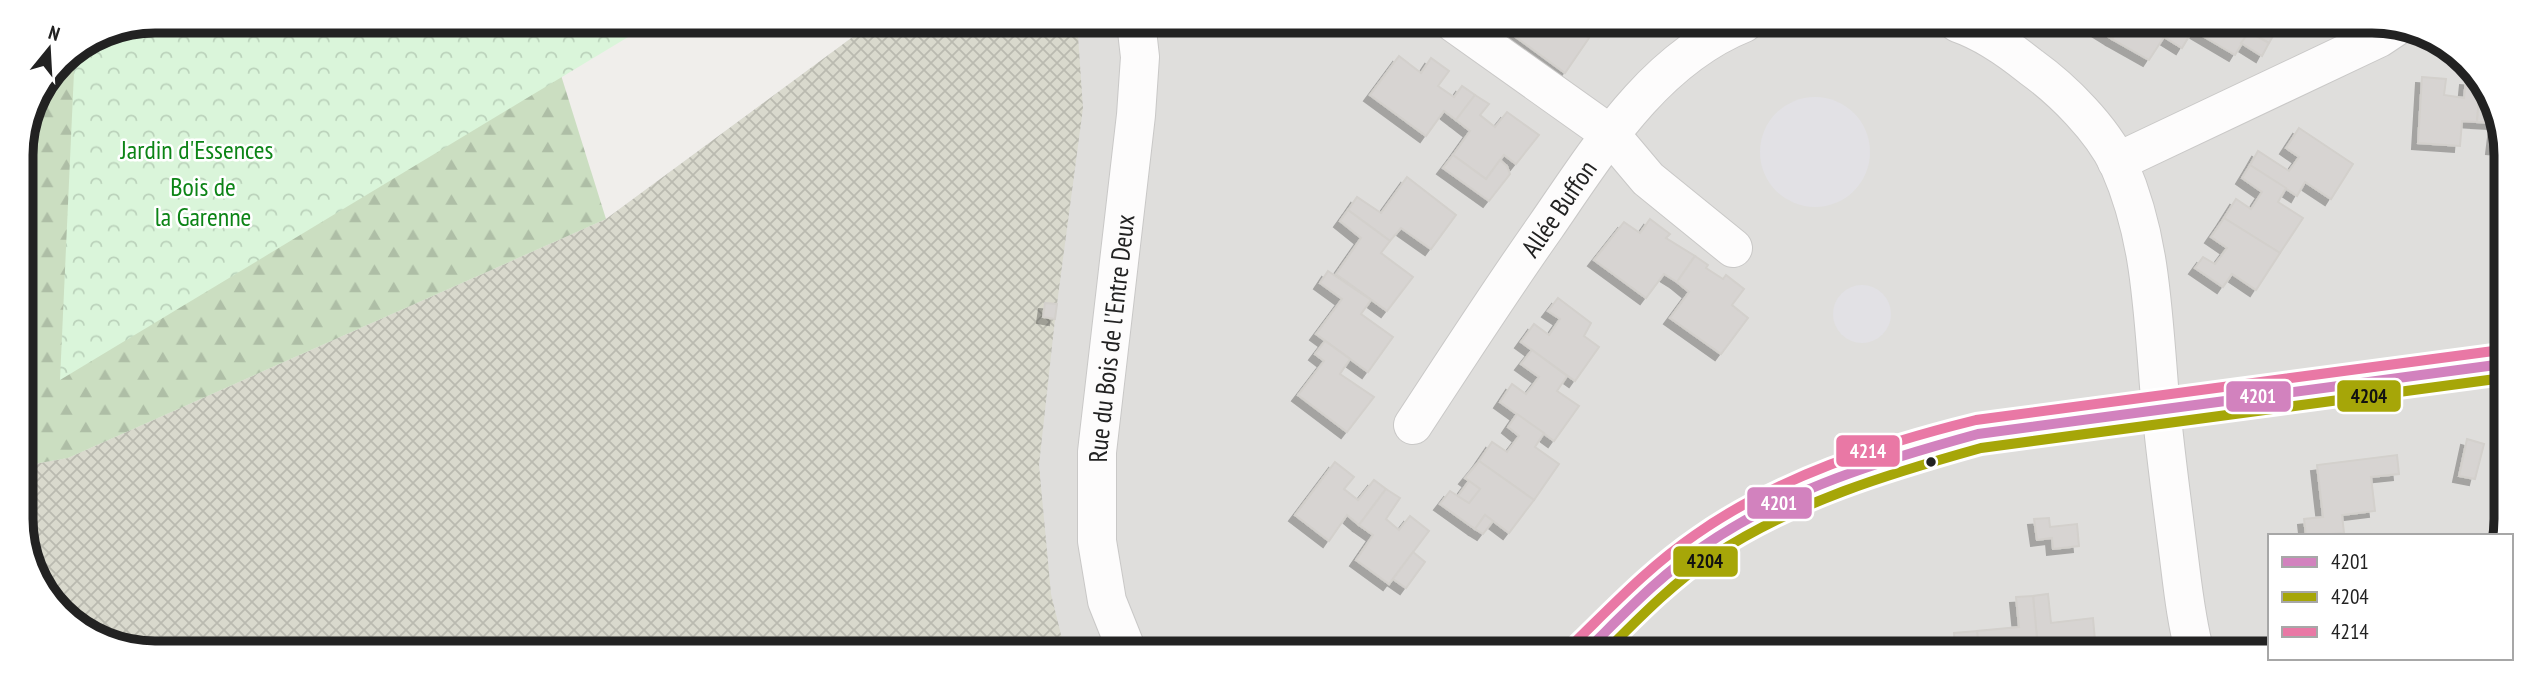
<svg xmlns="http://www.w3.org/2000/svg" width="2527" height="674" font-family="'PT Sans Narrow',sans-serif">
	<defs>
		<pattern id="construction-cross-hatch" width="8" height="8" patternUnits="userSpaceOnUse" patternTransform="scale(1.75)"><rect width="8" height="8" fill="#d9d9cd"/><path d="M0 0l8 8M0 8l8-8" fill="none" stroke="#babab0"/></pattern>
		<pattern id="forest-firs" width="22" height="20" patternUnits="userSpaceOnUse" patternTransform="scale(1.75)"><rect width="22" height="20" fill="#cbdec1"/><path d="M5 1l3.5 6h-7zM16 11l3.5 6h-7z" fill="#aebea6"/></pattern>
		<pattern id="park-crowns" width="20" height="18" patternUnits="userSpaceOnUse" patternTransform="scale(1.75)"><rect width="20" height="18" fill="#daf5da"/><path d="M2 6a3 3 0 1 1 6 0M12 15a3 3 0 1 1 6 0" fill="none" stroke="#bbd2bb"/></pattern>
		<filter id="shadow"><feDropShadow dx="-6" dy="6" stdDeviation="0" flood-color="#0004"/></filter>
	</defs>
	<rect width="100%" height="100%" fill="#f0eeeb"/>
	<!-- residential -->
	<polygon fill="#dfdedc" points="873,22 2399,24 2467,60 2503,128 2503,536 2270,536 2270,653 128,650 60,614 24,546 23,466 68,458 606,219"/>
	<!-- construction -->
	<polygon fill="url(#construction-cross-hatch)" points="873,22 1077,22 1083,108 1055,319 1039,465 1051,594 1065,651 128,650 60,614 24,546 23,466 68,458 606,219"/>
	<!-- forest -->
	<polygon fill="url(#forest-firs)" points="155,21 544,21 606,219 68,458 23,466 21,146 60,60 104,31"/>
	<!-- park -->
	<polygon fill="url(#park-crowns)" points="155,21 653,22 60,380 75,50 104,31"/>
	<!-- plaza -->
	<g fill="#e2e1e5">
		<circle cx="1815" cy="152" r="55"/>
		<circle cx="1862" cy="314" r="29"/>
	</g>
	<!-- building -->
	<g fill="#d7d4d2" stroke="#d3d0cc" stroke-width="2" filter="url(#shadow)">
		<polygon points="1522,23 1570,23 1589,38 1565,73 1513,35"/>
		<polygon points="2086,23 2121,23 2112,39"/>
		<polygon points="2121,23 2197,23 2182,48 2164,37 2149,60 2112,39"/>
		<polygon points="2202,23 2280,24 2269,43 2249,32 2235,55 2196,32"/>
		<polygon points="2249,32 2269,43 2262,56 2241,43"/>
		<polygon points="1399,56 1421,73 1431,58 1449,71 1438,86 1454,97 1462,86 1475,95 1456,120 1444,111 1426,136 1370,95"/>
		<polygon points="2422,77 2446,79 2444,95 2464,98 2466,79 2477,80 2480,85 2477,122 2462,121 2460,146 2418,143"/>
		<polygon points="2480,85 2503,128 2503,149 2492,148 2495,123 2477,122"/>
		<polygon points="1475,95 1489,104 1480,115 1495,127 1507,112 1539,135 1516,164 1504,155 1486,179 1453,155 1470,131 1456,120"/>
		<polygon points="2299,128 2353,164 2331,199 2305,182 2297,196 2250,165 2258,151 2289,171 2299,157 2286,148"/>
		<polygon points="1453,155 1486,179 1500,160 1507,166 1510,174 1489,201 1443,168"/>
		<polygon points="2250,165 2286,188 2278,202 2303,218 2280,253 2224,218 2236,199 2251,209 2262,192 2242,178"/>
		<polygon points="1407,177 1456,215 1431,249 1401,228 1390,241 1348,210 1357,197 1381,213"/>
		<polygon points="1348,210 1390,241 1381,253 1413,277 1387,311 1336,274 1361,238 1340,221"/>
		<polygon points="2224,218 2280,253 2256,290 2232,274 2223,287 2195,268 2203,257 2215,264 2227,248 2211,237"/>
		<polygon points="1650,219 1670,234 1666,238 1695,256 1677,282 1664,274 1646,298 1594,260 1624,222 1640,233"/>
		<polygon points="1695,256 1708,265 1706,268 1723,279 1726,275 1744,289 1732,305 1748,318 1721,354 1670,318 1689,292 1677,282"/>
		<polygon points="1328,271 1371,300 1361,314 1393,337 1368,372 1316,334 1342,299 1320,283"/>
		<polygon points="1558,298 1591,323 1584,336 1599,347 1575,381 1521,342 1534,324 1549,335 1560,319 1548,311"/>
		<polygon points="1045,303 1057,304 1055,319 1043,317"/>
		<polygon points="1325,341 1350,359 1340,374 1374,397 1347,432 1298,395 1324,361 1315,354"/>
		<polygon points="1532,350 1567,376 1557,391 1579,406 1554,441 1500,402 1512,384 1526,394 1539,377 1521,364"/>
		<polygon points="1517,414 1544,433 1535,447 1559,464 1534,500 1479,461 1492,442 1507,452 1519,436 1508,427"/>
		<polygon points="2467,439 2484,444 2475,479 2459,476"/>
		<polygon points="2397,455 2399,474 2371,477 2375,511 2342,515 2344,533 2306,536 2304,519 2323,517 2317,465"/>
		<polygon points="1479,461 1534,500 1509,533 1485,515 1475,529 1440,504 1450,491 1469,503 1480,489 1465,478"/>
		<polygon points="1335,462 1354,477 1344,489 1358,500 1374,480 1386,489 1359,525 1347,515 1329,541 1295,515"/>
		<polygon points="1469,481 1480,489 1469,503 1458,496"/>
		<polygon points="1386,489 1400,498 1386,519 1399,530 1410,516 1429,531 1389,584 1356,560 1373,535 1359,525"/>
		<polygon points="1485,515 1493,521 1483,534 1475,529"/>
		<polygon points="2049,518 2050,527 2077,524 2079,546 2053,549 2052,538 2037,540 2034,519"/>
		<polygon points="1413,552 1425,562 1406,588 1393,579"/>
		<polygon points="2048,594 2051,623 2093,618 2096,652 2055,652 2054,647 2038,649 2033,596"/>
		<polygon points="2033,596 2038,649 2022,652 1979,652 1977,631 2019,627 2016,597"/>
		<polygon points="1977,631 1979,652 1963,652 1962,647 1955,645 1954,633"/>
	</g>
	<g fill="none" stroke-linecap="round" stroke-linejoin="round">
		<defs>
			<g id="minor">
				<polyline points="1454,23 1610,134 1648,179 1733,248"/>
				<path d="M 1958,23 C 1984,32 2010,50 2031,67 C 2063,90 2102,129 2119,165 C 2149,233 2152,300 2158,373 C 2162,430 2170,486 2177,542 C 2182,579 2185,617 2195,653"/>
				<polyline points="2117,162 2379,38 2400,24"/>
				<path id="s1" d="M 1413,425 C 1457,358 1500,291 1546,226 C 1599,149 1654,59 1744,23"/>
				<path id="s2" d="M 1127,651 L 1107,601 L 1097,541 L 1097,452 L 1136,115 L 1140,57 L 1136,22"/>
				<path d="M 1585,652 C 1613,625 1640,595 1670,571 C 1757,499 1871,463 1978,434 L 2503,364"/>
			</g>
		</defs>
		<!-- minor casing -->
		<use href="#minor" stroke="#c9c8c7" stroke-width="40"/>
		<!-- minor -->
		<use href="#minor" stroke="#fdfcfc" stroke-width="38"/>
		<defs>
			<path id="bus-1" d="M 1585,652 C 1623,615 1659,576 1704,546 C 1786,489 1883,460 1978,434 L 2503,364"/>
			<path id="bus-2" d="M 1605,652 C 1639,618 1673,583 1713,556 C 1795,502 1888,474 1981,448 L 2503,378"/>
			<path id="bus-3" d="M 1575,642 C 1614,604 1650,566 1695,535 C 1777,477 1879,444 1976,420 L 2501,350"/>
		</defs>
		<!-- bus-1 casing -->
		<use href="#bus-1" stroke="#fff" stroke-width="16"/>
		<!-- bus-2 casing -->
		<use href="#bus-2" stroke="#fff" stroke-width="16"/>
		<!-- bus-3 casing -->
		<use href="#bus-3" stroke="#fff" stroke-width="16"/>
		<!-- bus-1 -->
		<use href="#bus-1" stroke="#d282be" stroke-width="10"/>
		<!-- bus-2 -->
		<use href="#bus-2" stroke="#a6a608" stroke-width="10"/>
		<!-- bus-3 -->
		<use href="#bus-3" stroke="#e978a5" stroke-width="10"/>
	</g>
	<!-- markers -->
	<circle fill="#222" stroke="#fff" stroke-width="2.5" cx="1931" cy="462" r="6"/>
	<g text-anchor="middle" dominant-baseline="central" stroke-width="5" stroke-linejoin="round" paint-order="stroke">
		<!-- park labels -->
		<g font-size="26" fill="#0c8416" stroke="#fff">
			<text x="197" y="149">Jardin d'Essences</text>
			<text x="203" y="186">Bois de<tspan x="203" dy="30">la Garenne</tspan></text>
		</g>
		<!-- street labels -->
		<g font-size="26" fill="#222" stroke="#fff">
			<text stroke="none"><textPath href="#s1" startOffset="261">Allée Buffon</textPath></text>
			<text stroke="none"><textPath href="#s2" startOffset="318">Rue du Bois de l'Entre Deux</textPath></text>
		</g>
	</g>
	<!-- crop -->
	<path d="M0 0H2527V674H0ZM155 33H2372A122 122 0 0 1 2494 155V519A122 122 0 0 1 2372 641H155A122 122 0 0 1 33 519V155A122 122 0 0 1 155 33Z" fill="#fff" fill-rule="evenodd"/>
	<path fill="none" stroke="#222" stroke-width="9" d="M155 33H2372A122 122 0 0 1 2494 155V519A122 122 0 0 1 2372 641H155A122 122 0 0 1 33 519V155A122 122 0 0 1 155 33Z"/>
	<g stroke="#fff" stroke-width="2.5">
		<rect x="2336" y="379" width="66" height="34" rx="7" fill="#a6a608"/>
		<rect x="2225" y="380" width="67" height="33" rx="7" fill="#d282be"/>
		<rect x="1835" y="434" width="66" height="34" rx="7" fill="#e978a5"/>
		<rect x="1746" y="486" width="67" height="34" rx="7" fill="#d282be"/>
		<rect x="1672" y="545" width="67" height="33" rx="7" fill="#a6a608"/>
	</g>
	<g font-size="19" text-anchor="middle" font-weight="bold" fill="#fff">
		<text x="2258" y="403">4201</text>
		<text x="1868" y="458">4214</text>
		<text x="1779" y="510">4201</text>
	</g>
	<g font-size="19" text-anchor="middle" font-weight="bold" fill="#111">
		<text x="2369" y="403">4204</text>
		<text x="1705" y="568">4204</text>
	</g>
	<!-- legend -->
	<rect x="2268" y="534" width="245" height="126" fill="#ffffff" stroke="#a7a7a7" stroke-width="2"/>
	<rect x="2282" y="557" width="35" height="10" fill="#d282be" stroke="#a7a7a7" stroke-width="2"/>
	<text x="2331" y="569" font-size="21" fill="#222222">4201</text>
	<rect x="2282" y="592" width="35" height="10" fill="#a6a608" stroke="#a7a7a7" stroke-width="2"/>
	<text x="2331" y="604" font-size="21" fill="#222222">4204</text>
	<rect x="2282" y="627" width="35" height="10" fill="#e978a5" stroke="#a7a7a7" stroke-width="2"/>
	<text x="2331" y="639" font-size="21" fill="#222222">4214</text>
	<!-- north arrow -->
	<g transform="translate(49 49) rotate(18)" stroke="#ffffff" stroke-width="5" paint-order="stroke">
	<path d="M0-5L12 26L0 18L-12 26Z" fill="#222222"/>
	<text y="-10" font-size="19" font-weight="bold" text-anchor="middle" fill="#222222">N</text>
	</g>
</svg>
